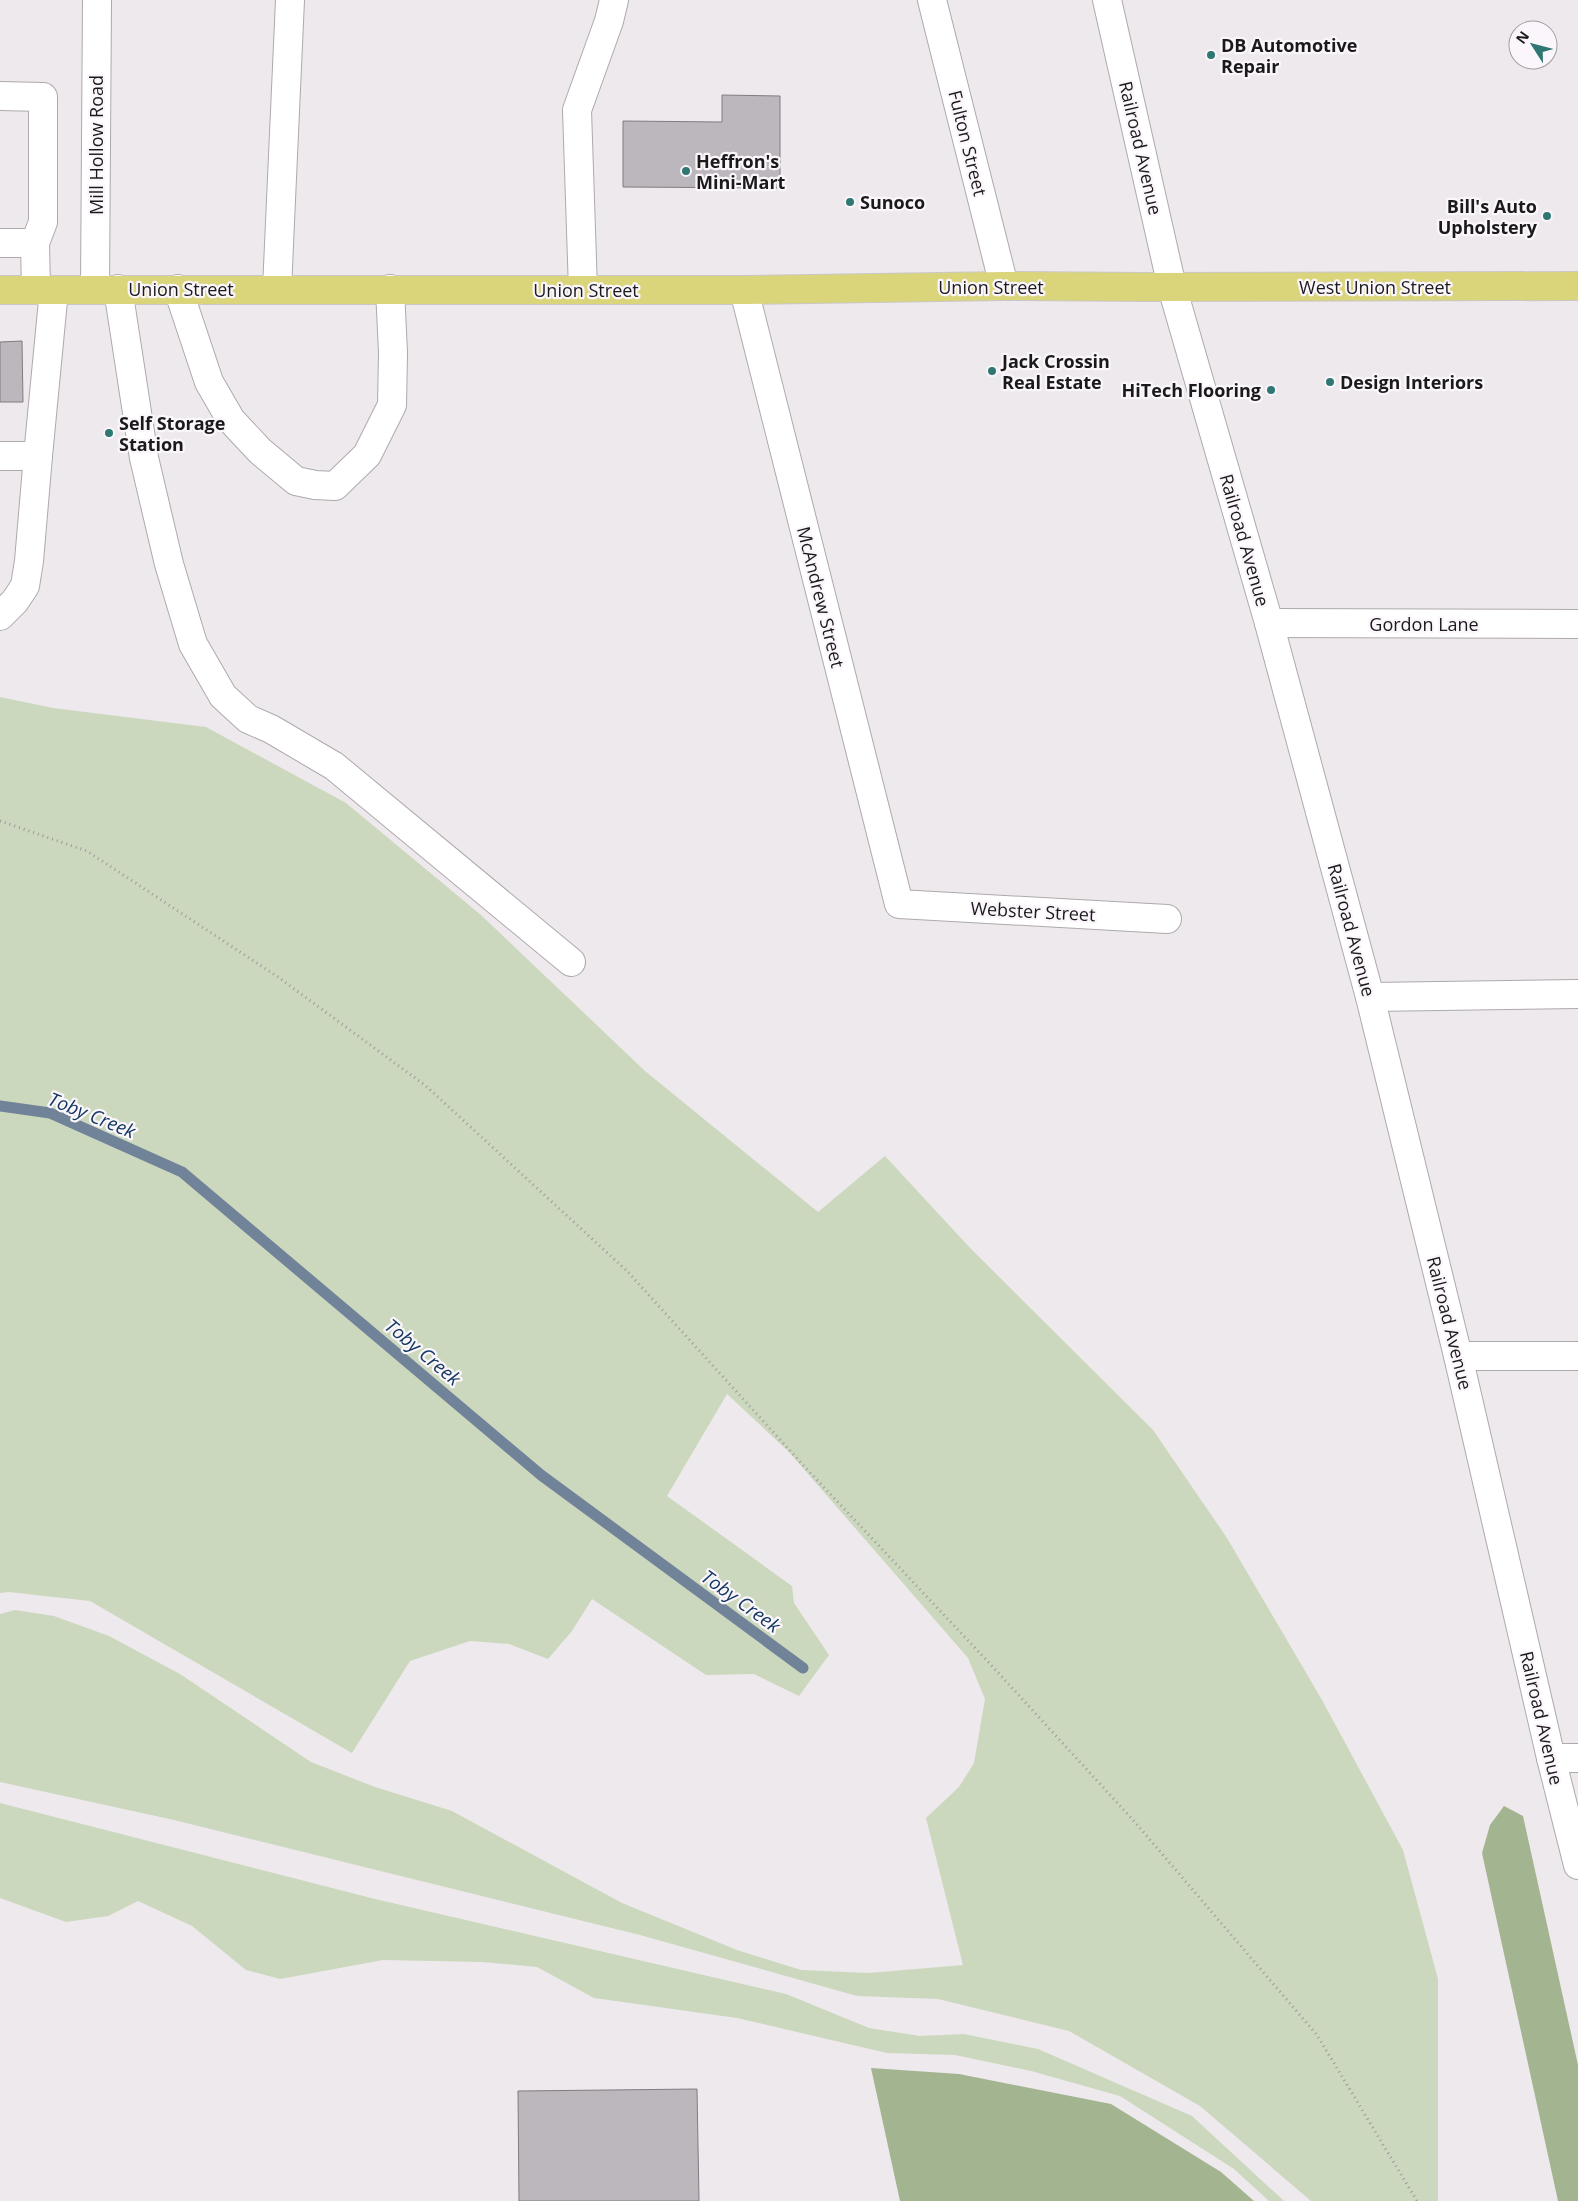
<svg xmlns="http://www.w3.org/2000/svg" width="1578" height="2201" font-family="'Open Sans',sans-serif">
	<rect width="100%" height="100%" fill="#eee9ed"/>
	<!-- green -->
	<g fill="#cbd8bd">
		<polygon points="0,697 53,708 206,727 346,803 481,915 645,1071 818,1212 885,1156 971,1249 1153,1430 1227,1538 1322,1700 1403,1850 1438,1979 1438,2201 1311,2201 1200,2106 1069,2031 938,1999 857,1996 640,1935 174,1820 0,1782 0,1614 15,1610 54,1616 109,1636 180,1674 311,1762 375,1787 452,1811 622,1903 737,1950 801,1970 869,1973 963,1965 926,1818 959,1787 974,1763 985,1699 968,1658 789,1452 727,1394 667,1496 792,1586 794,1603 829,1655 799,1696 754,1674 706,1675 592,1599 572,1631 548,1659 509,1644 470,1641 410,1661 352,1753 90,1601 9,1592 0,1593"/>
		<polygon points="0,1803 375,1899 786,1994 869,2028 920,2036 964,2034 1038,2049 1192,2116 1284,2201 1269,2201 1234,2169 1120,2096 1031,2071 955,2055 887,2053 737,2018 594,1998 537,1967 482,1962 383,1960 280,1979 246,1970 192,1926 138,1901 108,1916 66,1922 0,1898"/>
	</g>
	<!-- forest -->
	<g fill="#a3b491">
		<polygon points="1504,1806 1523,1816 1578,2065 1578,2201 1558,2201 1482,1853 1490,1825"/>
		<polygon points="871,2068 959,2074 1111,2104 1221,2172 1254,2201 900,2201"/>
	</g>
	<g fill="none" stroke-linecap="round" stroke-linejoin="round">
		<!-- stream -->
		<polyline stroke="#718399" stroke-width="11" points="0,1106 50,1113 182,1172 541,1475 803,1668"/>
	</g>
	<!-- building -->
	<g fill="#bcb7bc" stroke="#807c80">
		<polygon points="722,95 780,96 780,188 623,187 623,121 722,122"/>
		<polygon points="22,341 23,402 0,402 0,342"/>
		<polygon points="697,2089 699,2201 519,2201 518,2091"/>
	</g>
	<g fill="none" stroke-linecap="round" stroke-linejoin="round">
		<defs>
			<g id="minor">
				<polyline points="932,0 1004,286"/>
				<polyline points="1107,0 1172,287 1269,623 1370,997 1458,1356 1551,1758 1578,1865"/>
				<polyline points="0,96 43,97 43,222 35,243 0,243"/>
				<polyline points="35,243 36,290"/>
				<polyline points="95,289 97,0"/>
				<polyline points="118,289 144,458 169,564 193,644 223,696 248,719 271,729 334,766 571,962"/>
				<polyline points="178,289 209,382 231,420 260,451 296,481 315,485 335,486 367,455 392,405 393,353 390,289"/>
				<polyline points="277,289 290,0"/>
				<polyline points="583,290 577,110 609,21 614,0"/>
				<polyline points="744,290 899,904 1167,919"/>
				<polyline points="0,456 38,456 54,290"/>
				<polyline points="0,616 15,601 25,586 29,561 38,456"/>
				<polyline points="1269,623 1578,624"/>
				<polyline points="1370,997 1578,994"/>
				<polyline points="1458,1356 1578,1356"/>
				<polyline points="1551,1758 1578,1758"/>
			</g>
			<polyline id="major" points="0,290 744,290 1004,286 1147,287 1578,286"/>
		</defs>
		<!-- minor casing -->
		<use href="#minor" stroke="#aea9ad" stroke-width="30"/>
		<!-- major casing -->
		<use href="#major" stroke="#c8c8c8" stroke-width="30"/>
		<!-- path -->
		<polyline stroke="#9c999b" stroke-width="3" stroke-dasharray="1 4" stroke-linecap="butt" points="0,821 87,851 278,977 426,1086 627,1271 803,1465 992,1666 1133,1820 1317,2035 1417,2201"/>
		<!-- minor -->
		<use href="#minor" stroke="#fff" stroke-width="28"/>
		<!-- major -->
		<use href="#major" stroke="#dad47b" stroke-width="28"/>
	</g>
	<!-- markers -->
	<g fill="#2e7772" stroke="#fbf6fb" stroke-width="2">
		<circle cx="1211" cy="55" r="5"/>
		<circle cx="686" cy="171" r="5"/>
		<circle cx="850" cy="202" r="5"/>
		<circle cx="1547" cy="216" r="5"/>
		<circle cx="992" cy="371" r="5"/>
		<circle cx="1330" cy="382" r="5"/>
		<circle cx="1271" cy="390" r="5"/>
		<circle cx="109" cy="433" r="5"/>
	</g>
	<g text-anchor="middle" dominant-baseline="central" stroke-width="4.5" stroke-linejoin="round" paint-order="stroke">
		<!-- poi labels -->
		<g font-size="18" font-weight="bold" fill="#1b1a1b" stroke="#fbf6fb" text-anchor="start">
			<text x="1221" y="45">DB Automotive<tspan x="1221" dy="21">Repair</tspan></text>
			<text x="696" y="161">Heffron's<tspan x="696" dy="21">Mini-Mart</tspan></text>
			<text x="860" y="202">Sunoco</text>
			<text x="1537" y="206" text-anchor="end">Bill's Auto<tspan x="1537" dy="21">Upholstery</tspan></text>
			<text x="1002" y="361">Jack Crossin<tspan x="1002" dy="21">Real Estate</tspan></text>
			<text x="1340" y="382">Design Interiors</text>
			<text x="1261" y="390" text-anchor="end">HiTech Flooring</text>
			<text x="119" y="423">Self Storage<tspan x="119" dy="21">Station</tspan></text>
		</g>
		<!-- street labels -->
		<g font-size="18" fill="#1b1a1b" stroke="#fbf6fb">
			<text transform="translate(968 143) rotate(76)">Fulton Street</text>
			<text transform="translate(96 145) rotate(-90)">Mill Hollow Road</text>
			<text transform="translate(1141 148) rotate(77)">Railroad Avenue</text>
			<text x="991" y="287">Union Street</text>
			<text x="1375" y="287">West Union Street</text>
			<text x="181" y="289">Union Street</text>
			<text x="586" y="290">Union Street</text>
			<text transform="translate(1245 540) rotate(74)">Railroad Avenue</text>
			<text transform="translate(821 597) rotate(76)">McAndrew Street</text>
			<text x="1424" y="624">Gordon Lane</text>
			<text transform="translate(1033 911) rotate(3)">Webster Street</text>
			<text transform="translate(1352 930) rotate(75)">Railroad Avenue</text>
			<text transform="translate(1450 1323) rotate(76)">Railroad Avenue</text>
			<text transform="translate(1542 1718) rotate(77)">Railroad Avenue</text>
		</g>
		<!-- water labels -->
		<g font-size="19" font-style="italic" fill="#133961" stroke="#fbf6fb">
			<text transform="translate(92 1115) rotate(22)">Toby Creek</text>
			<text transform="translate(423 1352) rotate(40)">Toby Creek</text>
			<text transform="translate(741 1601) rotate(36)">Toby Creek</text>
		</g>
	</g>
	<!-- north arrow -->
	<g transform="translate(1533 45) rotate(306)"><circle r="24" fill="#fbf6fb" stroke="#a19ea1"/>
	<path d="M0-4L9 19L0 12L-9 19Z" fill="#2e7772"/>
	<text y="-8" font-size="14" font-weight="bold" text-anchor="middle" fill="#1b1a1b">N</text>
	</g>
</svg>
